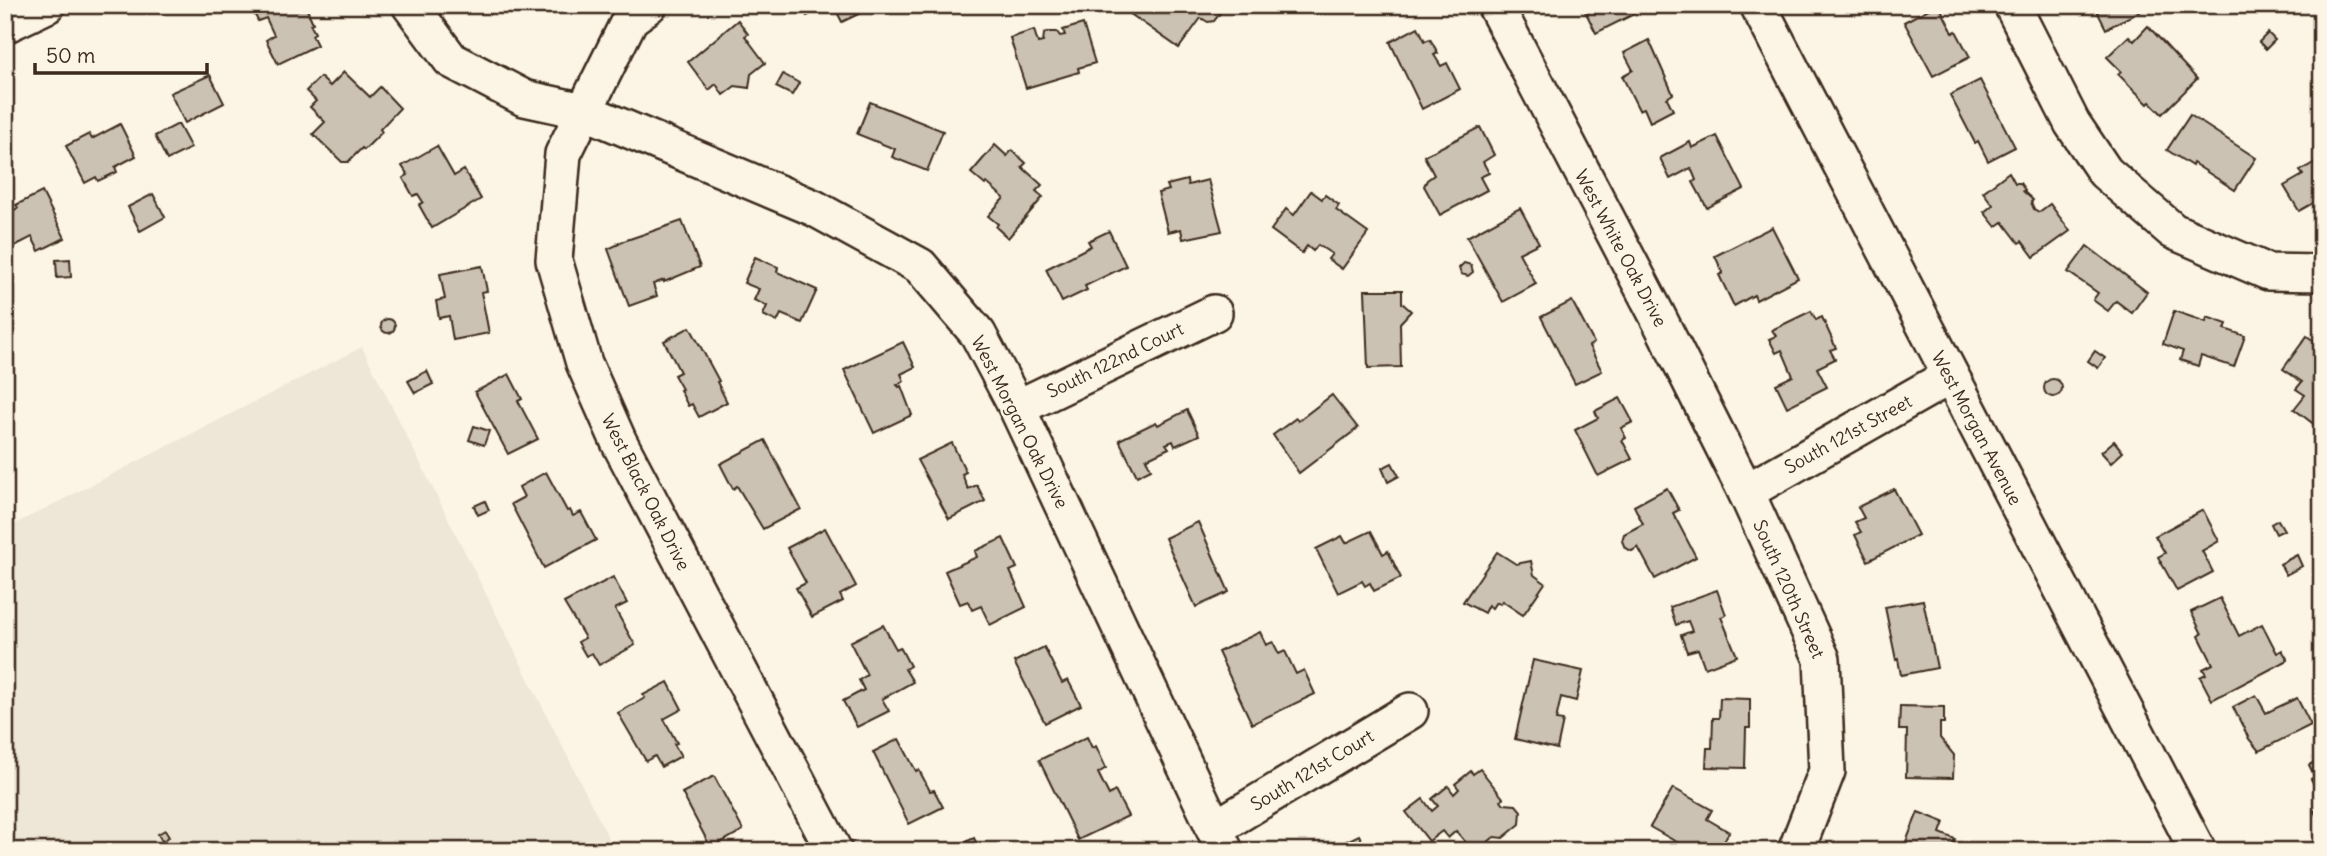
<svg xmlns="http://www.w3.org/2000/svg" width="2327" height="856" font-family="Delius,sans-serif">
	<rect width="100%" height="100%" fill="#fcf5e5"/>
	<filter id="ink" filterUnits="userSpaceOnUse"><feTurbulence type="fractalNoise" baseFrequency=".0143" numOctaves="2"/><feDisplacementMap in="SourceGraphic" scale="14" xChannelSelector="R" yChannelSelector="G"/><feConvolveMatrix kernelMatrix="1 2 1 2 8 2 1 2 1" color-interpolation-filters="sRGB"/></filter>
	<g filter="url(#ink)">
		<!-- built -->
		<polygon fill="#eee6d6" points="362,347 615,851 5,851 5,529"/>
		<!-- building -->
		<g fill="#ccc2b3" stroke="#3b2a1e" stroke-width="2">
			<polygon points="250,5 305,5 313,23 310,24 315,33 312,35 317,45 278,64 266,40 274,35 266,18 258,21"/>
			<polygon points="801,5 867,5 869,9 842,22 834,6 829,9 827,6 807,16"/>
			<polygon points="1217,5 1220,13 1214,21 1208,22 1201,18 1179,48 1119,6"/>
			<polygon points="1585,5 1629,5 1634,14 1596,33 1583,7"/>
			<polygon points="1936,5 1939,5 1953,33 1956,31 1970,57 1933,76 1904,22"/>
			<polygon points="2081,5 2152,5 2106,29 2095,7 2084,13"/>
			<polygon points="738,20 748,34 745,36 765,63 751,74 749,88 735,86 723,95 716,84 709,90 688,62"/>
			<polygon points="1083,24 1095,63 1078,68 1079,72 1026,88 1010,38 1034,30 1038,43 1043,42 1044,34 1047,32 1057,32 1060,36 1065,35 1063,30"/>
			<polygon points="2148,26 2197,79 2162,114 2150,102 2148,104 2118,74 2121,71 2107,57 2129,36 2134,41"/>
			<polygon points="1418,27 1425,41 1430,39 1438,53 1434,55 1441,66 1447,63 1460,89 1422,109 1390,42"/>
			<polygon points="2268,33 2275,40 2266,49 2259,42"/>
			<polygon points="1649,40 1673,94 1667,98 1673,110 1650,122 1644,108 1639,110 1622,76 1633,70 1624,53"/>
			<polygon points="344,72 370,97 380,87 400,108 380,129 382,132 364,150 362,148 348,162 342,162 313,134 325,122 310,107 316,101 306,91 320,77 330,86"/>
			<polygon points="783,74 799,83 792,95 776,87"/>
			<polygon points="210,75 224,103 185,123 170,93"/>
			<polygon points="1980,80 2015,147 1988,161 1978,141 1975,143 1950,95"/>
			<polygon points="870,102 943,131 927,171 892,157 895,149 857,134"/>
			<polygon points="2190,115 2256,158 2235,190 2193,163 2192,166 2167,150"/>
			<polygon points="120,124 136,156 115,167 117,172 98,181 96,177 85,183 66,146 89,134 92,139"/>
			<polygon points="178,124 191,148 167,160 155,136"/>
			<polygon points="1480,127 1494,155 1483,162 1489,173 1480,177 1487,190 1440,215 1424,186 1427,180 1434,175 1424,156"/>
			<polygon points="1717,136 1744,189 1707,208 1693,182 1696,180 1691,168 1670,179 1660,158 1690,142 1692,148"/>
			<polygon points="995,145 1007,156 1012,150 1026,163 1022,167 1042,185 1036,191 1043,197 1008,238 996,227 998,224 988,216 1004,198 987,183 985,185 971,173"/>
			<polygon points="437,146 454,176 464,170 481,199 432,228 419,205 423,202 418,194 413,196 403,178 408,175 402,166"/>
			<polygon points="2322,158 2322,198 2299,211 2284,186 2303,175 2300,171"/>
			<polygon points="2009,172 2015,183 2020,183 2025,190 2023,191 2033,200 2031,202 2034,209 2039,212 2050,204 2070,231 2034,257 2022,241 2019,243 2003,222 1996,227 1984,212 1993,205 1983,192"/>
			<polygon points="1187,180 1188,185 1208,180 1222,231 1183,239 1181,229 1168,232 1158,193 1169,190 1167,185"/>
			<polygon points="1311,191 1322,199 1325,195 1339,205 1336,210 1368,233 1342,269 1328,259 1332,254 1318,245 1313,251 1307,246 1302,253 1271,230 1286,209 1294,215"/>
			<polygon points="42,192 65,238 39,251 32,237 5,251 5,215 18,208 16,205"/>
			<polygon points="153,194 165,217 140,231 128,207"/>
			<polygon points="1520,208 1539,243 1519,253 1536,284 1503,302 1467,237"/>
			<polygon points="682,221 700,267 664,282 664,280 653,284 657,296 629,306 608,249 619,244 618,243"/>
			<polygon points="1772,227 1798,278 1756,300 1754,295 1734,306 1719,275 1723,273 1715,256"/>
			<polygon points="1109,231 1126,266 1085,286 1087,290 1062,302 1046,269 1091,246 1088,241"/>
			<polygon points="2087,246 2147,292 2132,313 2116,301 2108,311 2093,300 2098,293 2068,272"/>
			<polygon points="755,257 778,267 777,272 817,290 802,323 781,314 777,322 763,315 767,306 754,300 759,289 744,283"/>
			<polygon points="70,259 71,277 57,278 56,260"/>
			<polygon points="1464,263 1471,265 1473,272 1468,276 1461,274 1459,268"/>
			<polygon points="482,266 487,291 481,292 489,333 453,340 449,316 439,318 436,301 445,299 440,274"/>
			<polygon points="1365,290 1402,290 1402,303 1411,311 1400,323 1401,367 1368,368"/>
			<polygon points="1572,301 1594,343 1589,346 1602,371 1575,384 1541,317"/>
			<polygon points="1811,311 1816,320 1822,317 1836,348 1830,350 1835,359 1817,368 1827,387 1787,407 1776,384 1793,376 1782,350 1776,353 1769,339 1776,336 1772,330"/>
			<polygon points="2174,311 2206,322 2207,317 2227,324 2225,329 2245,336 2234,367 2201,356 2198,366 2180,360 2183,351 2163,344"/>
			<circle cx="388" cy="326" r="7"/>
			<polygon points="690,327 719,381 717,382 727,402 699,417 692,404 688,406 680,390 682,389 674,375 680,372 664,341"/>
			<polygon points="2307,336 2322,347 2322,416 2315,425 2294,409 2305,395 2296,389 2302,382 2283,369"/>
			<polygon points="903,342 915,367 901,374 904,381 897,385 899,387 901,386 912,415 874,433 844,370"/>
			<polygon points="2095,351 2105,358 2098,368 2088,361"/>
			<polygon points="427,371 433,384 415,393 408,381"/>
			<polygon points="509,374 522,399 518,401 538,439 508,454 475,392"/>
			<circle cx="2053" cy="388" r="9"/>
			<polygon points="1332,395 1358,428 1299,473 1273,435 1296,418 1298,421"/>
			<polygon points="1620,398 1633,422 1621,428 1626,438 1622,440 1632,459 1598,476 1575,430 1598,418 1595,411"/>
			<polygon points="1187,410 1199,435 1175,446 1173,441 1166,444 1169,448 1146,459 1151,469 1137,476 1119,440 1156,422 1158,425"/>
			<polygon points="474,426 489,431 484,445 469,440"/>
			<polygon points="765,440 801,509 763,529 737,486 733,489 720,464"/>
			<polygon points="2114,441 2123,452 2111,463 2101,452"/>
			<polygon points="952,443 966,472 962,474 968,489 977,485 985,501 949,519 917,460"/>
			<polygon points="1392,463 1399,476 1388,482 1382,468"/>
			<polygon points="546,472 567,511 570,510 573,516 581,512 596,540 544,568 511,504 524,497 519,487"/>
			<polygon points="1667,488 1679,510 1673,513 1696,557 1655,579 1638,547 1632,551 1625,548 1622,541 1624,534 1643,524 1634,506"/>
			<polygon points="1894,489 1918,535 1868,561 1855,535 1861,532 1855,522 1864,518 1858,507"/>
			<polygon points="485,501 489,510 478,515 474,506"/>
			<polygon points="2203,510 2219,541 2202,551 2213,572 2177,591 2158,557 2165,553 2155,536"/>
			<polygon points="2278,520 2284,530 2276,534 2271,524"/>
			<polygon points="1198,522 1229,592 1196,607 1165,538"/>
			<polygon points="825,528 856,586 840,595 843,601 812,617 796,588 806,583 787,548"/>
			<polygon points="1371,531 1383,554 1388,551 1401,578 1374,591 1370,583 1365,586 1362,581 1338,593 1316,549 1342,536 1346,543"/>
			<polygon points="1003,538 1017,568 1010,571 1026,607 990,625 981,606 972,610 968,601 960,604 945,571 977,557 975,551"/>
			<polygon points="1497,552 1516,564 1531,561 1534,575 1545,583 1523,615 1502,601 1500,604 1496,602 1492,608 1488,605 1484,613 1463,602"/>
			<polygon points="2297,555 2302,566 2286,575 2280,564"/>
			<polygon points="613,577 627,603 615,609 635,645 599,665 592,653 586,656 578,642 585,638 564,603"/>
			<polygon points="1717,590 1726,615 1721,617 1737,656 1705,668 1698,649 1687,652 1681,635 1692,631 1688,621 1676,625 1670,607"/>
			<polygon points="2220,598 2239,636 2262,624 2277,653 2282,650 2288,660 2212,700 2200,677 2206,674 2203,669 2213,664 2199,636 2202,634 2191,612"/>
			<polygon points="1923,600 1937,668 1901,675 1898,659 1896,660 1885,607"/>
			<polygon points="883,625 896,649 900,647 910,666 905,669 913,682 882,699 889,711 857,727 843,701 864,690 859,680 867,675 850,642"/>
			<polygon points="1260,632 1266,645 1273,642 1279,654 1285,651 1296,674 1304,670 1315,694 1252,724 1218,652"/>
			<polygon points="1044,647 1062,683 1068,680 1081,705 1045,723 1014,662"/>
			<polygon points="1533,660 1583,671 1576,701 1561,697 1556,720 1563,721 1557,749 1515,739"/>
			<polygon points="668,682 682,709 664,719 677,743 674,744 681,756 661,767 655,756 646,761 618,713 645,698 643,695"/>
			<polygon points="2256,695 2266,713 2297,698 2311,725 2259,751 2249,739 2233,707"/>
			<polygon points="1720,698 1750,699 1750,728 1746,728 1745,768 1706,767 1707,748 1712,748 1713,718 1719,718"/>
			<polygon points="1900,706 1944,707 1944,723 1940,723 1940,738 1954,755 1953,778 1906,777 1907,730 1899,730"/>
			<polygon points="1087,737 1092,748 1096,746 1106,768 1098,773 1109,795 1115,791 1128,816 1078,840 1039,760"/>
			<polygon points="899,739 916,771 919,770 930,791 934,790 943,807 909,824 873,752"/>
			<polygon points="2322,758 2322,799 2311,779 2315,777 2309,765"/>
			<polygon points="1480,769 1503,798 1501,800 1504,804 1516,805 1521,811 1520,824 1503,838 1494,837 1482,847 1468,845 1456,831 1448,838 1442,831 1429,841 1406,812 1423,799 1432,811 1438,806 1432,799 1448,786 1454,794 1459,789 1455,784 1471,771 1473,774"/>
			<polygon points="714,776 743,830 711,848 682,793"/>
			<polygon points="1673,788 1712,810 1707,819 1729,832 1719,851 1686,851 1687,848 1650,827"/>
			<polygon points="2322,807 2322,827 2314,811"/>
			<polygon points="1918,812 1944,822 1940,833 1955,839 1950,851 1903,849"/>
			<polygon points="165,830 169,837 162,841 158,834"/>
			<polygon points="1359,835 1366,849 1371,846 1373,851 1326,851"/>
			<polygon points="974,838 980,851 935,851 949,843 952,848"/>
			<polygon points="1145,843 1149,851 1129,851"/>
		</g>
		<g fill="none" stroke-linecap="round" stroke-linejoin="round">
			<defs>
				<g id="minor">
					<polyline points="410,5 451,60 524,98 584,111 814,208 920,266 978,334 1017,408 1225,851"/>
					<polyline points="649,5 630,19 563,154 554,260 584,363 619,442 834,851"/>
					<polyline points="1495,5 1657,315 1746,492 1822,659 1827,771 1796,851"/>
					<polyline points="1758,5 2198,851"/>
					<polyline points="2012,5 2072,123 2105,172 2173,231 2268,272 2322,273"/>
					<polyline points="5,25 47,5"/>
					<polyline points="1017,408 1214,313"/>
					<polyline points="1746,492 1950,376"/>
					<polyline points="1214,829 1410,711"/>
				</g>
			</defs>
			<!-- minor casing -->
			<use href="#minor" stroke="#3b2a1e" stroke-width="40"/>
			<!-- minor -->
			<use href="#minor" stroke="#fcf5e5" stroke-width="35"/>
		</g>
	</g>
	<g text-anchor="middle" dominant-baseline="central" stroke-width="5" stroke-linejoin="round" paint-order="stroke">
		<!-- street labels -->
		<g font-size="18" fill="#3b2a1e" stroke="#fcf5e5">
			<text transform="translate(1621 248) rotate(62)">West White Oak Drive</text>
			<text transform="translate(1115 360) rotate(-26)">South 122nd Court</text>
			<text transform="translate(1020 422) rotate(63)">West Morgan Oak Drive</text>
			<text transform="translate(1977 428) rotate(62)">West Morgan Avenue</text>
			<text transform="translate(1848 434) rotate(-29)">South 121st Street</text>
			<text transform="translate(646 492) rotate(63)">West Black Oak Drive</text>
			<text transform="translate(1789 589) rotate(66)">South 120th Street</text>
			<text transform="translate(1312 770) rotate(-31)">South 121st Court</text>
		</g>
	</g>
	<!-- margin -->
	<rect width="2327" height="856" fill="none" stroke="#fcf5e5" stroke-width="28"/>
	<rect x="14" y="14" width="2299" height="828" fill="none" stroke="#3b2a1e" stroke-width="2.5" filter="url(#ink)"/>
	<!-- scale -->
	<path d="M35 63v10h172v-10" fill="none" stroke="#3b2a1e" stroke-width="3.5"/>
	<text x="46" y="63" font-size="21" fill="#3b2a1e" stroke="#fcf5e5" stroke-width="5" paint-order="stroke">50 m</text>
</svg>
